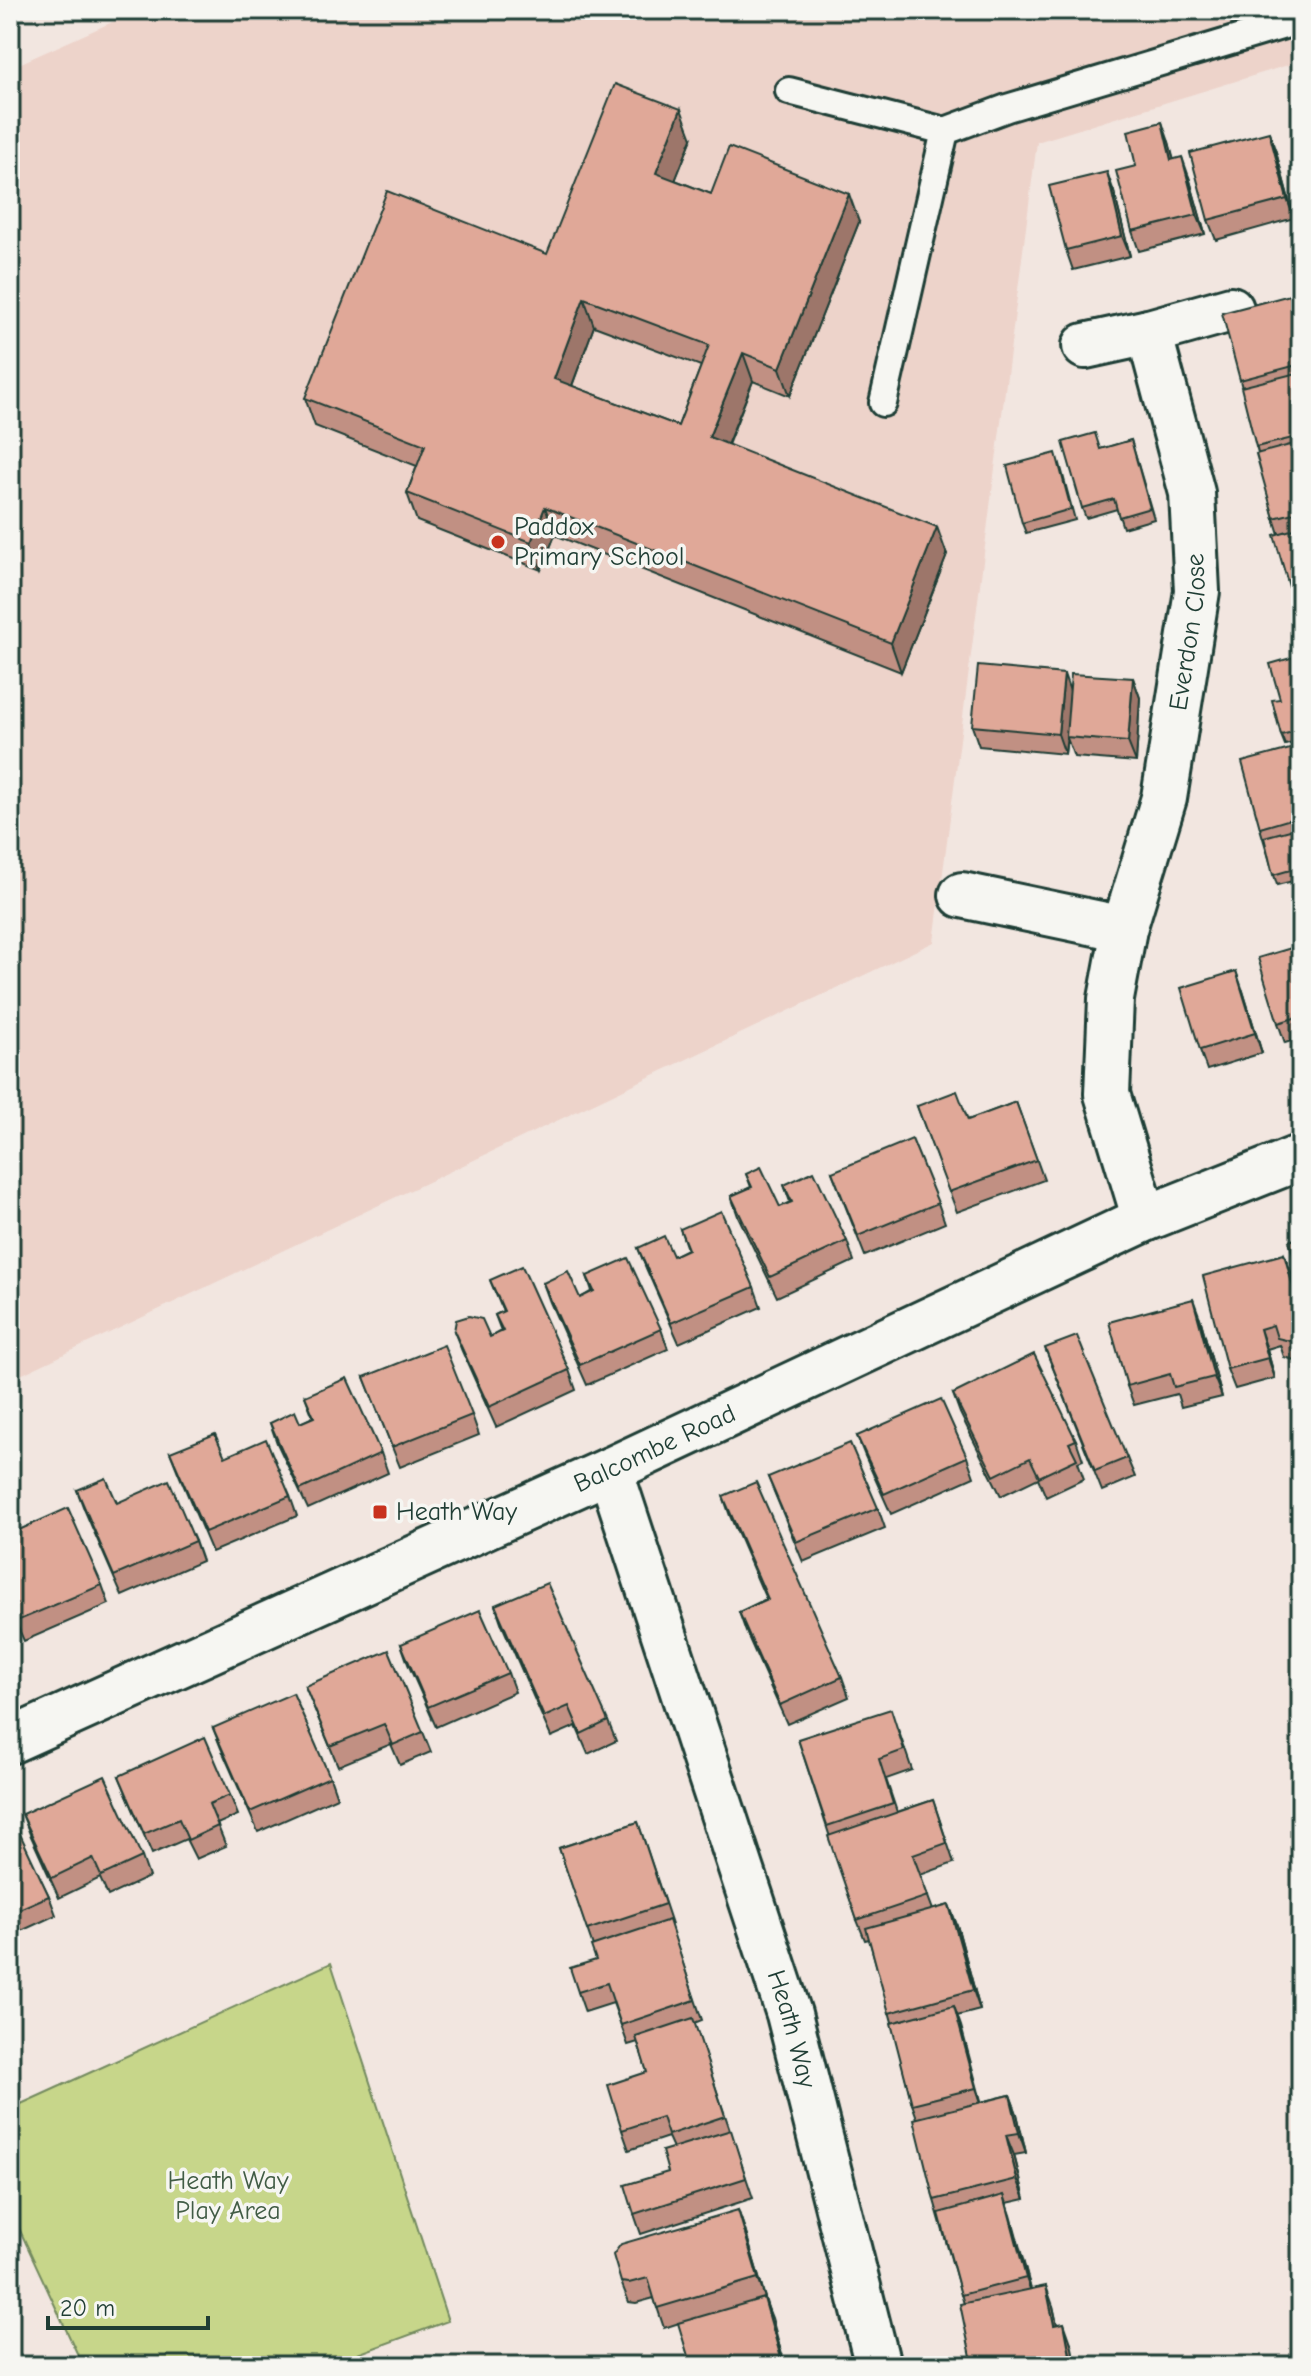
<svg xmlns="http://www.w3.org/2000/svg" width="1311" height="2376" font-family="'Comic Neue',sans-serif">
	<rect width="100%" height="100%" fill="#f2e6e0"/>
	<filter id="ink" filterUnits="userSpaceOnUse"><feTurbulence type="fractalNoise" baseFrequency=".0125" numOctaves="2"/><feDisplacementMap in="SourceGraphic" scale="16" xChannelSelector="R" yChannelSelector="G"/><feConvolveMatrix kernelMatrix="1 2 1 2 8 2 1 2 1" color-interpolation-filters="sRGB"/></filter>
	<g filter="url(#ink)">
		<!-- built -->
		<polygon fill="#edd3ca" points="139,10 1301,10 1301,61 1037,142 934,942 10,1380 10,68"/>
		<!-- green -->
		<polygon fill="#c7d68a" stroke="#738a5f" stroke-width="2" points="331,1963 448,2321 325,2366 83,2366 10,2209 10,2109"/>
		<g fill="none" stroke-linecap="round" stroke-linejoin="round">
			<defs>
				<g id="lane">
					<polyline points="789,91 945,131"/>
					<polyline points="883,403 945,131 1007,108 1301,20"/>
				</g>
				<g id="street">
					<polyline points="1085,346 1149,332 1231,309"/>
					<polyline points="962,895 1124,929"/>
					<path id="s1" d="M 1145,1219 L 1107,1094 L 1111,999 L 1124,929 L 1164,798 L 1197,591 L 1192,493 L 1149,332"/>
					<path id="s2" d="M 610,1470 L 789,2014 L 878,2366"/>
					<path id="s3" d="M 10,1741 L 610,1470 L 1145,1219 L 1301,1157"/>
				</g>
			</defs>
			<!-- lane casing -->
			<use href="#lane" stroke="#1f3d34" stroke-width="32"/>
			<!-- street casing -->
			<use href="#street" stroke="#1f3d34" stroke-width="50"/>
			<!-- lane -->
			<use href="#lane" stroke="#f6f6f2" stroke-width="26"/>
			<!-- street -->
			<use href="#street" stroke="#f6f6f2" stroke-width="44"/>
		</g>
		<!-- wall -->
		<g fill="#c19083" stroke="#1f3d34" stroke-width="2" fill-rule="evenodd">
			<path d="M 692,138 L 675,180 L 711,194 L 859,222 L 790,396 L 753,381 L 728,445 L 947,555 L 901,672 L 555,535 L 541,570 L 417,521 L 407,493 L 417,466 L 315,426 L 305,398 L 547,254 ZM 594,326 L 701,366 L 678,426 L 572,386 Z"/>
			<polygon points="1169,142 1173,159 1189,177 1205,234 1139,251 1132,231 1136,166"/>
			<polygon points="1276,152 1294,218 1216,240 1208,220"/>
			<polygon points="1114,192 1130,256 1073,270 1066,250"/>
			<polygon points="1297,315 1301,330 1301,627 1279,534 1274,518 1240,380"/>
			<polygon points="1131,440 1154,519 1123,528 1117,509 1086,518 1082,508 1101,449"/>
			<polygon points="1060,464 1075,520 1026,533 1022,523"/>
			<polygon points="1301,655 1301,741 1285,745 1281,735 1280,699"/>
			<polygon points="1133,678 1140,698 1136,762 1074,757 1067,738 1065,754 979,746 972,726 1070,691"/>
			<polygon points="1301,746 1301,879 1277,885 1260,828"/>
			<polygon points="1301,945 1301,1038 1285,1043 1278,1023"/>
			<polygon points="1243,991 1262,1053 1207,1070 1200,1050"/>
			<polygon points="1016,1102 1044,1180 957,1212 917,1106 968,1120"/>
			<polygon points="832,1172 938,1203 945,1223 865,1256"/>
			<polygon points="746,1174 780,1207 790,1202 784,1185 847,1241 854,1261 777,1297 738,1216 731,1196 751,1187"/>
			<polygon points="680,1229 754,1287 761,1307 679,1343 646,1268 638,1248 673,1256 687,1249"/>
			<polygon points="1284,1254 1292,1274 1301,1308 1301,1360 1297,1361 1284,1357 1280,1345 1267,1349 1275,1378 1235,1389 1227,1369"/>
			<polygon points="587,1276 661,1329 668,1349 587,1385 550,1302 543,1283 580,1298 592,1291"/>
			<polygon points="490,1280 569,1370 576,1390 496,1427 462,1351 454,1331 490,1337 501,1331 495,1315 503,1311"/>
			<polygon points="1200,1318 1222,1397 1181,1407 1177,1394 1134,1405 1127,1386"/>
			<polygon points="1045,1348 1127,1458 1135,1477 1102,1491"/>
			<polygon points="364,1377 472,1415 479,1435 400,1467"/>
			<polygon points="953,1394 1076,1440 1083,1460 1078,1462 1084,1479 1046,1497 1038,1478 1001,1496 960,1413"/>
			<polygon points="305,1396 381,1453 388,1473 308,1509 277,1443 270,1423 300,1423 313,1417"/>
			<polygon points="857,1436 967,1457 974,1477 891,1514 865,1456"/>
			<polygon points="170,1452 290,1496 297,1516 212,1552 178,1472"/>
			<polygon points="768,1477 878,1508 885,1528 803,1562"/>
			<polygon points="77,1490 117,1503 195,1541 202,1561 122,1596 84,1509"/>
			<polygon points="723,1496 842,1677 849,1697 787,1724 746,1632 739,1612 766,1599 730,1516"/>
			<polygon points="10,1534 102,1585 109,1604 24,1641 10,1609"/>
			<polygon points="495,1605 608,1721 616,1741 588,1754 576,1726 551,1737 502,1625"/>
			<polygon points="401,1644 508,1673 515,1692 436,1727 408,1664"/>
			<polygon points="305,1686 423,1732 431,1752 400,1765 391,1744 338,1766"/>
			<polygon points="213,1728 330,1777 337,1797 258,1832 221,1748"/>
			<polygon points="898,1729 912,1770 886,1779 897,1812 933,1800 954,1863 920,1875 933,1910 949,1905 957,1925 980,2010 957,2016 981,2102 1010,2095 1017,2114 1026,2153 1014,2155 1025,2199 1007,2203 1031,2290 1053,2306 1057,2324 1071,2343 964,2304 934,2200 917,2118 912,2104 892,2022 869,1939 865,1940 857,1920 798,1739"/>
			<polygon points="119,1776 230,1795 238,1815 217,1824 226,1846 196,1859 186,1839 152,1854"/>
			<polygon points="22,1814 142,1857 149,1877 108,1896 100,1878 59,1898 30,1834"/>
			<polygon points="10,1818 49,1896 56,1915 17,1933 10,1919"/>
			<polygon points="638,1822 672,1924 670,1925 702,2020 694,2023 753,2198 641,2234 634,2214 668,2172 673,2148 668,2137 629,2150 622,2130 647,2072 638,2042 628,2045 613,2003 585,2012 578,1992 596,1960 593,1946 559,1848"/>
			<polygon points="738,2210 745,2230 785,2366 691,2366 679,2323 664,2328 654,2298 636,2303 629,2302 621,2282"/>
		</g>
		<!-- shaded-wall -->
		<g fill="#9d766a" stroke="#1f3d34" stroke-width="2">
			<polygon points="681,109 692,138 667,201 656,173"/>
			<polygon points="1162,122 1169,142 1179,179 1171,160"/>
			<polygon points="1269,132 1276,152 1294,218 1287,199"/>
			<polygon points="1182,157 1189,177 1205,234 1197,215"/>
			<polygon points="1107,172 1114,192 1130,256 1122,236"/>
			<polygon points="849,194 859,222 790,396 780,368"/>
			<polygon points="1290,295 1301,330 1301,338"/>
			<polygon points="584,298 594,326 564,407 554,379"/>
			<polygon points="743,353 753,381 719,465 709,437"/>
			<polygon points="545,507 555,535 541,570 531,542"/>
			<polygon points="937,527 947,555 901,672 891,643"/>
			<polygon points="1064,674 1071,694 1065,754 1058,734"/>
			<polygon points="1133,678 1140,698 1136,762 1128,742"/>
			<polygon points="1236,971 1243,991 1262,1053 1255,1033"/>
			<polygon points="1284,1254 1292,1274 1301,1308 1301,1316"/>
			<polygon points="1193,1299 1200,1318 1222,1397 1214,1377"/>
			<polygon points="1260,1329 1267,1349 1275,1378 1268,1358"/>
			<polygon points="949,1905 957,1925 980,2010 973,1990"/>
			<polygon points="954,2006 961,2026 983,2108 976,2088"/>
			<polygon points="1010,2095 1017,2114 1026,2153 1019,2133"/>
			<polygon points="1006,2135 1014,2155 1025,2199 1017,2179"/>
			<polygon points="1004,2195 1011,2215 1033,2297 1026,2278"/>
			<polygon points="738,2210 745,2230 765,2298 758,2278"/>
			<polygon points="1046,2286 1053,2306 1061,2345 1054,2325"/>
			<polygon points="764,2298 772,2318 785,2366 781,2358"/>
			<polygon points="1064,2323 1071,2343 1076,2366 1072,2366"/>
		</g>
		<!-- building -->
		<g fill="#e0a898" stroke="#1f3d34" stroke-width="2" fill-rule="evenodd">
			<path d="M 615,84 L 681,109 L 656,173 L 711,194 L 729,147 L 849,194 L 780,368 L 743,353 L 709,437 L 937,527 L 891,643 L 545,507 L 531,542 L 407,493 L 425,445 L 305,398 L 387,191 L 547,254 ZM 584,298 L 709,345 L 678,426 L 554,379 Z"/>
			<polygon points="1162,122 1171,160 1182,157 1197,215 1132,231 1116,171 1136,166 1128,131"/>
			<polygon points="1269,132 1287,199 1208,220 1190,153"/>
			<polygon points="1107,172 1122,236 1066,250 1049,186"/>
			<polygon points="1290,295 1301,338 1301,364 1240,380 1222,313"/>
			<polygon points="1301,372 1301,436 1256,447 1241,387"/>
			<polygon points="1095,433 1100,449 1131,440 1150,508 1119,517 1114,499 1082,508 1063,442"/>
			<polygon points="1301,442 1301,511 1274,518 1256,454"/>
			<polygon points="1056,453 1071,509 1022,523 1007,466"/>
			<polygon points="1301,527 1301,620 1299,621 1274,535"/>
			<polygon points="1301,655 1301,730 1281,735 1272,700 1280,699 1270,664"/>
			<polygon points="978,666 1064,674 1058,734 972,726"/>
			<polygon points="1071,674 1133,678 1128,742 1066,737"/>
			<polygon points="1301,746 1301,816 1260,828 1242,762"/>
			<polygon points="1301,827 1301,867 1273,875 1264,837"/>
			<polygon points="1301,945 1301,1016 1278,1023 1258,958"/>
			<polygon points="1236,971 1255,1033 1200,1050 1181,988"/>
			<polygon points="957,1091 968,1120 1016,1102 1037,1160 949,1192 917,1106"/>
			<polygon points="912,1139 938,1203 858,1236 832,1172"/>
			<polygon points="761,1167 780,1207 792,1202 784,1185 814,1171 847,1241 770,1277 731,1196 752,1187 746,1174"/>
			<polygon points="721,1211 754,1287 671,1323 638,1248 664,1236 673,1256 688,1249 680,1229"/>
			<polygon points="1301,1237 1301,1282 1289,1241"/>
			<polygon points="1284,1254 1301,1316 1301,1334 1299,1338 1290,1341 1277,1338 1273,1325 1260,1329 1268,1358 1227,1369 1203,1276"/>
			<polygon points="628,1258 661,1329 580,1365 543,1283 568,1271 580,1298 594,1291 587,1276"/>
			<polygon points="522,1266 569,1370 489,1407 454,1331 456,1320 469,1316 482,1319 490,1337 503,1331 495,1315 504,1311 490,1280"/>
			<polygon points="1193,1299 1214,1377 1174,1387 1170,1374 1127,1386 1109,1322"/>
			<polygon points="1077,1336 1127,1458 1095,1471 1045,1348"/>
			<polygon points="444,1345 472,1415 392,1447 364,1377"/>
			<polygon points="1034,1354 1076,1440 1069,1443 1077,1459 1039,1477 1030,1458 994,1476 953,1394"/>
			<polygon points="347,1378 381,1453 300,1490 270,1423 295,1411 300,1423 314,1417 305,1396"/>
			<polygon points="941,1399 967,1457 884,1494 857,1436"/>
			<polygon points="215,1434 225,1457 266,1439 290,1496 205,1532 170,1452"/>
			<polygon points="850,1443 878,1508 796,1542 768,1477"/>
			<polygon points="106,1478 117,1503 169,1480 195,1541 114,1576 77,1490"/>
			<polygon points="756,1482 842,1677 780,1705 739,1612 768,1599 723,1496"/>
			<polygon points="68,1508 102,1585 17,1621 10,1605 10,1534"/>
			<polygon points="547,1583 608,1721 581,1734 569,1706 544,1717 495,1605"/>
			<polygon points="480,1610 508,1673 428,1707 401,1644"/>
			<polygon points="389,1650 423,1732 393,1745 384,1724 330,1746 305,1686"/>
			<polygon points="293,1693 330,1777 250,1812 213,1728"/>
			<polygon points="891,1709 904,1750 879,1759 893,1804 827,1826 798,1739"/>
			<polygon points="205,1737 230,1795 209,1804 218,1826 188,1840 179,1819 144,1834 119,1776"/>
			<polygon points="105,1776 142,1857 101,1876 93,1858 52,1878 22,1814"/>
			<polygon points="933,1800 947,1843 913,1855 928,1896 857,1920 828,1836"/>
			<polygon points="12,1817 49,1896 10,1913 10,1818"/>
			<polygon points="638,1822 665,1904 587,1930 559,1848"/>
			<polygon points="949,1905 973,1990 889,2013 866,1928"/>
			<polygon points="669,1920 695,2000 621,2025 607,1983 578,1992 570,1968 596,1960 591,1946"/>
			<polygon points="954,2006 976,2088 912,2104 891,2023"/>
			<polygon points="693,2018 725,2116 668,2135 662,2117 622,2130 608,2085 647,2072 636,2037"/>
			<polygon points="1010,2095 1019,2133 1006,2135 1017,2179 934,2200 914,2119"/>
			<polygon points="731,2130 746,2178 634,2214 625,2185 668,2172 662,2151"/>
			<polygon points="1004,2195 1026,2278 961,2295 939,2213"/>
			<polygon points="738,2210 758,2278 657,2308 648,2278 629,2283 621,2282 613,2255 621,2244"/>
			<polygon points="1046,2286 1054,2325 1064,2323 1072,2366 973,2366 960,2304"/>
			<polygon points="764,2298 781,2358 752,2366 691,2366 678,2323"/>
		</g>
	</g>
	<!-- markers -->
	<g fill="#c8321e" stroke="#f6f6f2" stroke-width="3">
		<circle cx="498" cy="542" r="8"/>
		<rect x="372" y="1504" width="16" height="16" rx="4"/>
	</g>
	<g text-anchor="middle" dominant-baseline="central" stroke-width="7" stroke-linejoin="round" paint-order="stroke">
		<!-- poi labels -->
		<g font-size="26" fill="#1f3d34" stroke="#f6f6f2" text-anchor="start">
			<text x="514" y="527">Paddox<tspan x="514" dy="30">Primary School</tspan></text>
			<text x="396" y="1512">Heath Way</text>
		</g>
		<!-- street labels -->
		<g font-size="26" fill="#1f3d34" stroke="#f6f6f2">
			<text stroke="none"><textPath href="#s1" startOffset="602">Everdon Close</textPath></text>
			<text stroke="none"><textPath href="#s3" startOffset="708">Balcombe Road</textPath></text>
			<text stroke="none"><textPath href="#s2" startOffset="588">Heath Way</textPath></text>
		</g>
		<!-- park labels -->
		<g font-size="26" fill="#415c45" stroke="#f6f6f2">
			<text x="228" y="2181">Heath Way<tspan x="228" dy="30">Play Area</tspan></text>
		</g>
	</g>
	<!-- margin -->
	<rect width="1311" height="2376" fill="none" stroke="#f6f6f2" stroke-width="40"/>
	<rect x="20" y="20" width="1271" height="2336" fill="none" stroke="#1f3d34" stroke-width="3" filter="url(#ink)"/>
	<!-- scale -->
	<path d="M48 2316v12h160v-12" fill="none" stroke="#1f3d34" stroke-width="4"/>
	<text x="60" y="2316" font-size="24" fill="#1f3d34" stroke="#f6f6f2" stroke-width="6" paint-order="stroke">20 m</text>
</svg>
